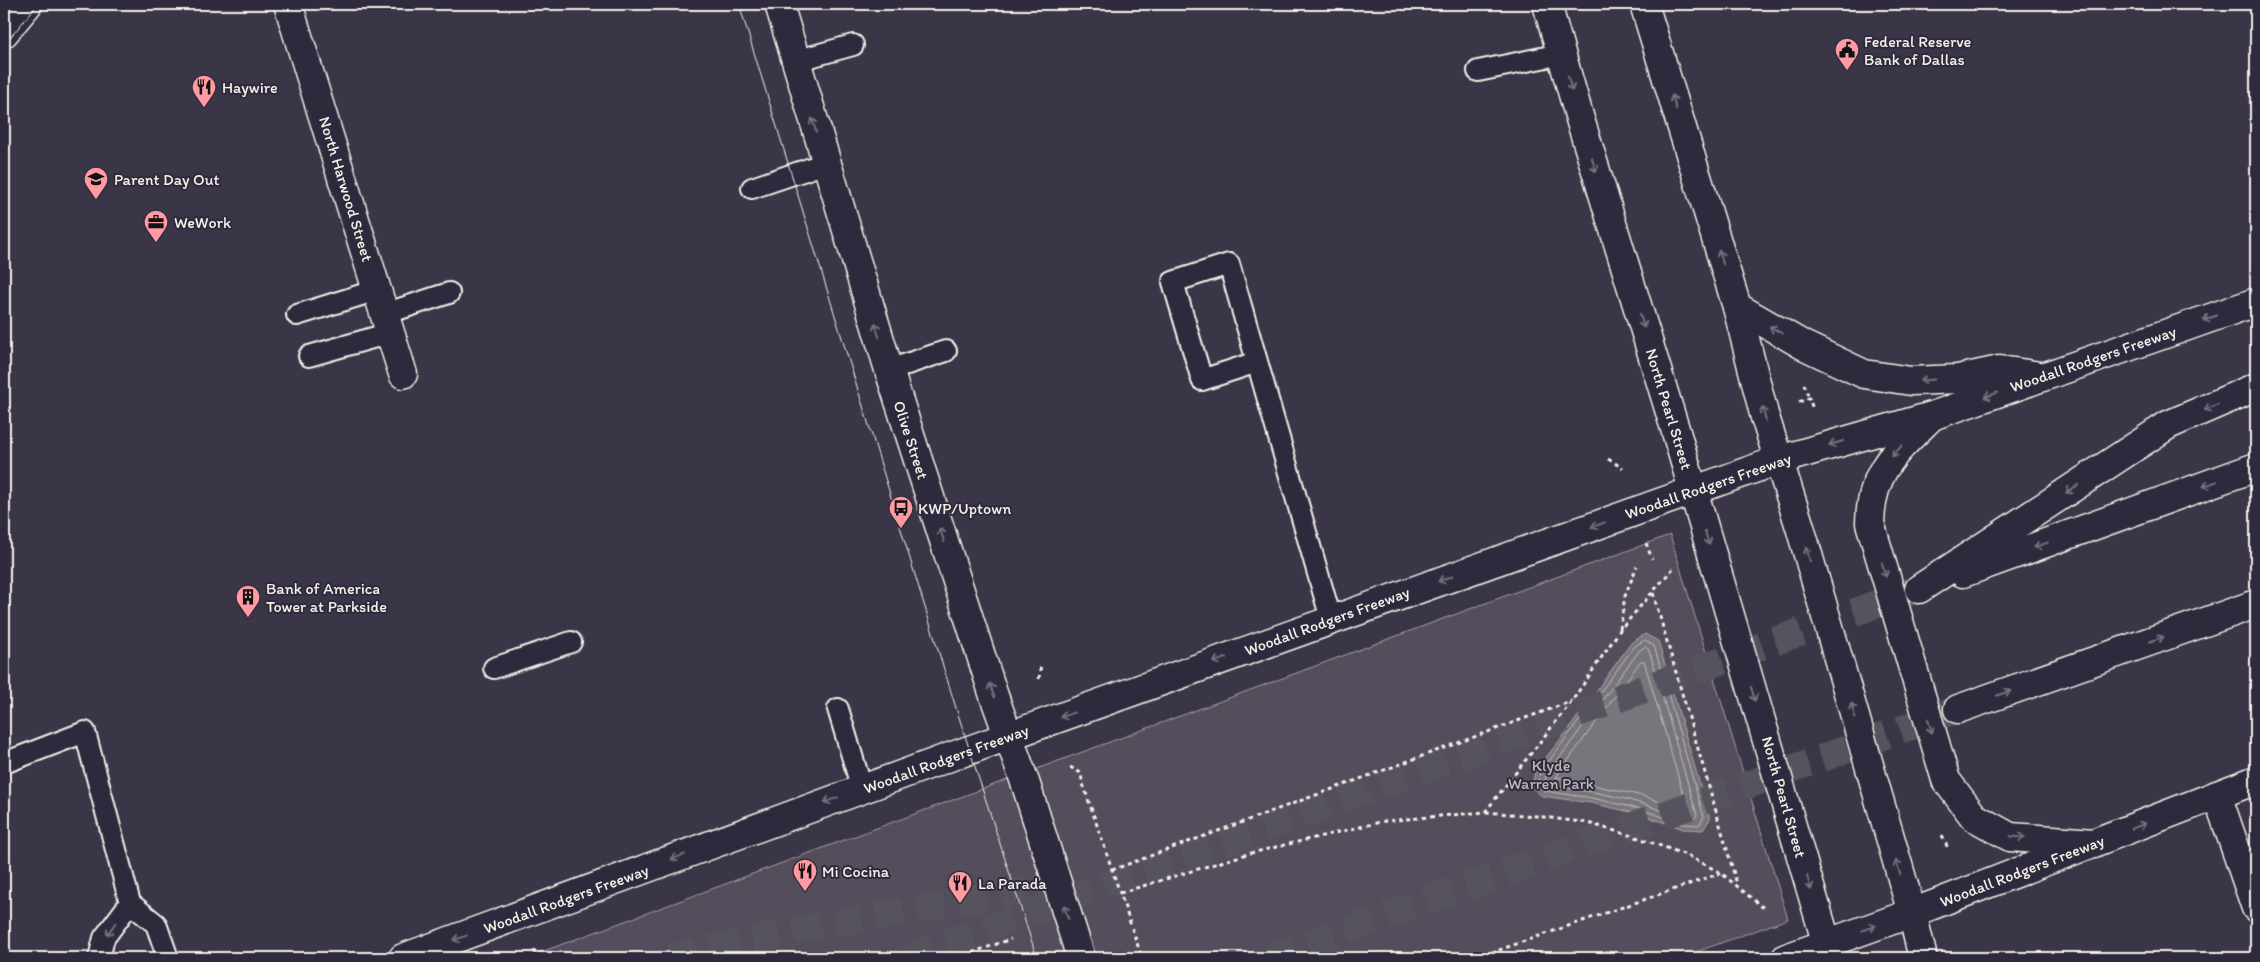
<svg xmlns="http://www.w3.org/2000/svg" width="2260" height="962" font-family="Itim,sans-serif">
	<rect width="100%" height="100%" fill="#3b3647"/>
	<filter id="ink" filterUnits="userSpaceOnUse"><feTurbulence type="fractalNoise" baseFrequency=".02" numOctaves="2"/><feDisplacementMap in="SourceGraphic" scale="10" xChannelSelector="R" yChannelSelector="G"/><feConvolveMatrix kernelMatrix="1 2 1 2 8 2 1 2 1" color-interpolation-filters="sRGB"/></filter>
	<g filter="url(#ink)">
		<!-- green -->
		<polygon fill="#534e5c" stroke="#a4a0a2" points="1670,535 1788,919 1679,958 525,958"/>
		<!-- water -->
		<polygon fill="#78747b" stroke="#aaa6a7" points="1645,634 1658,641 1710,819 1703,830 1683,829 1639,814 1591,803 1542,796 1532,788 1535,771 1568,730 1631,643"/>
		<g fill="none" stroke-linecap="round" stroke-linejoin="round">
			<!-- shore -->
			<g stroke="#c2bfbc" stroke-width="1">
				<polygon points="1645,640 1654,646 1704,817 1699,825 1683,824 1640,809 1592,798 1545,791 1538,785 1540,773 1634,647"/>
				<path d="M 1645,647 L 1649,650 L 1697,815 L 1695,818 C 1677,818 1660,809 1643,804 C 1612,794 1580,790 1548,785 L 1545,783 L 1546,776 L 1639,651 Z"/>
				<polygon points="1644,661 1687,807 1685,810 1643,796 1556,777 1640,662"/>
			</g>
			<!-- highway-tunnel -->
			<g stroke="#57525f" stroke-width="28" stroke-dasharray="28 14" stroke-linecap="butt">
				<polyline points="670,958 791,931 1081,881"/>
				<polyline points="907,958 1915,590"/>
				<polyline points="1268,958 1958,709"/>
			</g>
			<defs>
				<g id="lane">
					<polyline points="795,61 853,45"/>
					<polyline points="1478,71 1561,54"/>
					<polyline points="752,188 826,163"/>
					<polyline points="384,314 449,293"/>
					<polyline points="297,315 377,290"/>
					<polyline points="309,356 390,333"/>
					<polyline points="1257,362 1202,380 1173,282 1229,264 1331,619"/>
					<polyline points="889,370 946,351"/>
					<polyline points="494,668 571,642"/>
					<polyline points="838,709 862,789"/>
					<polyline points="4,763 85,732 130,903 156,924 168,958"/>
					<polyline points="99,958 104,938 130,903"/>
				</g>
				<polyline id="street" points="2217,795 2256,908"/>
				<g id="secondary">
					<polyline points="288,4 403,374"/>
					<polyline points="779,4 889,370 994,696 1026,785 1081,958"/>
					<polyline points="1547,4 1580,119 1676,432 1831,958"/>
					<polyline points="1644,4 1737,307 1764,414 1800,527 1912,913 1923,958"/>
					<polyline points="4,33 28,4"/>
					<polyline points="1737,307 1803,345 1864,374 1911,381 1958,379 2000,370 2040,376"/>
					<path d="M 1929,419 C 1894,453 1871,472 1870,523 L 1946,780 L 1974,817 L 2010,837 L 2094,843"/>
					<polyline points="403,958 947,758 1779,460 1932,416 2256,302"/>
					<polyline points="1786,958 1912,913 2256,780"/>
				</g>
				<g id="highway">
					<polyline points="1963,573 2256,467"/>
					<polyline points="1919,589 2168,425 2256,387"/>
					<polyline points="1958,709 2256,604"/>
				</g>
			</defs>
			<!-- lane casing -->
			<use href="#lane" stroke="#f4f1e8" stroke-width="24"/>
			<!-- street casing -->
			<use href="#street" stroke="#f4f1e8" stroke-width="31"/>
			<!-- secondary casing -->
			<use href="#secondary" stroke="#f4f1e8" stroke-width="31"/>
			<!-- highway casing -->
			<use href="#highway" stroke="#f4f1e8" stroke-width="31"/>
			<!-- path -->
			<g stroke="#f4f1e8" stroke-width="3" stroke-dasharray="4 4" stroke-linecap="butt">
				<polyline points="1804,384 1809,398"/>
				<polyline points="1799,402 1809,398 1813,409"/>
				<polyline points="1608,459 1623,468"/>
				<polyline points="1646,543 1652,559"/>
				<polyline points="1653,593 1737,884"/>
				<polyline points="1620,629 1625,596 1637,566"/>
				<polyline points="1039,679 1041,665"/>
				<polyline points="1070,767 1081,773 1082,781 1142,958"/>
				<polyline points="1485,812 1572,701 1620,630 1675,566"/>
				<polyline points="1942,836 1948,848"/>
				<polyline points="1112,870 1572,701"/>
				<polyline points="1120,893 1247,854 1385,821 1485,812 1536,816 1588,823 1639,838 1689,856 1721,873 1766,910"/>
				<polyline points="534,950 537,958"/>
				<polyline points="957,958 1011,939"/>
				<polyline points="1476,958 1721,873"/>
			</g>
			<!-- lane -->
			<use href="#lane" stroke="#2f2a3d" stroke-width="20"/>
			<!-- street -->
			<use href="#street" stroke="#2f2a3d" stroke-width="28"/>
			<!-- secondary -->
			<use href="#secondary" stroke="#2f2a3d" stroke-width="28"/>
			<!-- highway -->
			<use href="#highway" stroke="#2f2a3d" stroke-width="28"/>
			<!-- tram -->
			<g stroke="#f4f1e8" stroke-width="1">
				<polyline points="739,4 956,708 1037,958"/>
				<polyline points="4,17 15,4"/>
				<polyline points="4,45 38,4"/>
			</g>
		</g>
		<!-- one-way arrows -->
		<defs><path id="oneway-shaft" d="M-6 0H5M1.5-3L5.5 0L1.5 3" fill="none" stroke-width="1.6" stroke-linecap="round" stroke-linejoin="round" transform="scale(1.25)"/></defs>
		<g stroke="#747079">
			<use href="#oneway-shaft" transform="translate(1570 84) rotate(74)"/>
			<use href="#oneway-shaft" transform="translate(1674 102) rotate(-107)"/>
			<use href="#oneway-shaft" transform="translate(814 125) rotate(-107)"/>
			<use href="#oneway-shaft" transform="translate(1594 165) rotate(73)"/>
			<use href="#oneway-shaft" transform="translate(1721 257) rotate(-107)"/>
			<use href="#oneway-shaft" transform="translate(2210 318) rotate(161)"/>
			<use href="#oneway-shaft" transform="translate(1642 321) rotate(73)"/>
			<use href="#oneway-shaft" transform="translate(877 330) rotate(-107)"/>
			<use href="#oneway-shaft" transform="translate(1776 330) rotate(-150)"/>
			<use href="#oneway-shaft" transform="translate(1927 380) rotate(176)"/>
			<use href="#oneway-shaft" transform="translate(1991 395) rotate(161)"/>
			<use href="#oneway-shaft" transform="translate(2211 407) rotate(157)"/>
			<use href="#oneway-shaft" transform="translate(1764 414) rotate(-106)"/>
			<use href="#oneway-shaft" transform="translate(1836 443) rotate(164)"/>
			<use href="#oneway-shaft" transform="translate(1897 451) rotate(131)"/>
			<use href="#oneway-shaft" transform="translate(2210 484) rotate(160)"/>
			<use href="#oneway-shaft" transform="translate(2072 489) rotate(147)"/>
			<use href="#oneway-shaft" transform="translate(1598 525) rotate(160)"/>
			<use href="#oneway-shaft" transform="translate(942 535) rotate(-108)"/>
			<use href="#oneway-shaft" transform="translate(1707 538) rotate(74)"/>
			<use href="#oneway-shaft" transform="translate(2041 545) rotate(160)"/>
			<use href="#oneway-shaft" transform="translate(1808 554) rotate(-106)"/>
			<use href="#oneway-shaft" transform="translate(1884 570) rotate(73)"/>
			<use href="#oneway-shaft" transform="translate(1445 579) rotate(160)"/>
			<use href="#oneway-shaft" transform="translate(2157 639) rotate(-19)"/>
			<use href="#oneway-shaft" transform="translate(1220 660) rotate(160)"/>
			<use href="#oneway-shaft" transform="translate(992 690) rotate(-108)"/>
			<use href="#oneway-shaft" transform="translate(2004 693) rotate(-19)"/>
			<use href="#oneway-shaft" transform="translate(1753 694) rotate(74)"/>
			<use href="#oneway-shaft" transform="translate(1853 710) rotate(-106)"/>
			<use href="#oneway-shaft" transform="translate(1067 715) rotate(160)"/>
			<use href="#oneway-shaft" transform="translate(1930 726) rotate(73)"/>
			<use href="#oneway-shaft" transform="translate(831 800) rotate(160)"/>
			<use href="#oneway-shaft" transform="translate(2139 826) rotate(-21)"/>
			<use href="#oneway-shaft" transform="translate(2018 837) rotate(6)"/>
			<use href="#oneway-shaft" transform="translate(678 857) rotate(160)"/>
			<use href="#oneway-shaft" transform="translate(1898 867) rotate(-106)"/>
			<use href="#oneway-shaft" transform="translate(1809 883) rotate(74)"/>
			<use href="#oneway-shaft" transform="translate(1066 912) rotate(-108)"/>
			<use href="#oneway-shaft" transform="translate(1869 928) rotate(-19)"/>
			<use href="#oneway-shaft" transform="translate(111 929) rotate(126)"/>
			<use href="#oneway-shaft" transform="translate(460 938) rotate(160)"/>
		</g>
	</g>
	<!-- icons -->
	<defs>
		<symbol id="civic-pin" viewBox="-11 -11 22 30"><path d="M0 17L-7.5 6A9.5 9.5 0 1 1 7.5 6Z" fill="#ff9aa2" stroke="#2f2a3d"/><path d="M-.6-6.5H3V-4.5H.6V-3L4-1V1h2V6H-6V1h2V-1L-.6-3ZM-1.2 2.5V6h2.4V2.5Z" fill="#111"/></symbol>
		<symbol id="restaurant-pin" viewBox="-11 -11 22 30"><path d="M0 17L-7.5 6A9.5 9.5 0 1 1 7.5 6Z" fill="#ff9aa2" stroke="#2f2a3d"/><path d="M-5-6h1v4h1v-4h1v4h1v-4h1v5L-1.5 .5V6h-2V.5L-5-1ZM5-6V6H3V1.5H1.5Q1.5-4 5-6Z" fill="#111"/></symbol>
		<symbol id="school-pin" viewBox="-11 -11 22 30"><path d="M0 17L-7.5 6A9.5 9.5 0 1 1 7.5 6Z" fill="#ff9aa2" stroke="#2f2a3d"/><path d="M0-5L7-2L0 1L-7-2ZM-4 1L0 2.5L4 1V4Q0 6-4 4Z" fill="#111"/></symbol>
		<symbol id="office-pin" viewBox="-11 -11 22 30"><path d="M0 17L-7.5 6A9.5 9.5 0 1 1 7.5 6Z" fill="#ff9aa2" stroke="#2f2a3d"/><path d="M-6-3h4V-5.5h4V-3h4V5H-6ZM-1-4.5V-3h2v-1.5ZM-6 0V1H6V0Z" fill="#111"/></symbol>
		<symbol id="bus-pin" viewBox="-11 -11 22 30"><path d="M0 17L-7.5 6A9.5 9.5 0 1 1 7.5 6Z" fill="#ff9aa2" stroke="#2f2a3d"/><path d="M-5-6H5V4H4V6H2V4H-2V6H-4V4H-5ZM-3.5-4V0h7V-4ZM-3.5 1.2v1.5H-2V1.2ZM2 1.2v1.5H3.5V1.2Z" fill="#111"/></symbol>
		<symbol id="building-pin" viewBox="-11 -11 22 30"><path d="M0 17L-7.5 6A9.5 9.5 0 1 1 7.5 6Z" fill="#ff9aa2" stroke="#2f2a3d"/><path d="M-4-6H4V6H1V3H-1V6H-4ZM-2.5-4.3h1.7v1.8h-1.7ZM.8-4.3h1.7v1.8H.8ZM-2.5-1h1.7V.8h-1.7ZM.8-1h1.7V.8H.8Z" fill="#111"/></symbol>
	</defs>
	<g fill-rule="evenodd">
		<use href="#civic-pin" x="1833" y="36" width="28" height="38"/>
		<use href="#restaurant-pin" x="190" y="73" width="28" height="38"/>
		<use href="#school-pin" x="82" y="165" width="28" height="38"/>
		<use href="#office-pin" x="142" y="208" width="28" height="38"/>
		<use href="#bus-pin" x="887" y="494" width="28" height="38"/>
		<use href="#building-pin" x="234" y="583" width="28" height="38"/>
		<use href="#restaurant-pin" x="791" y="857" width="28" height="38"/>
		<use href="#restaurant-pin" x="946" y="869" width="28" height="38"/>
	</g>
	<g text-anchor="middle" dominant-baseline="central" stroke-width="4" stroke-linejoin="round" paint-order="stroke">
		<!-- poi labels -->
		<g font-size="16" fill="#f4f1e8" stroke="#2f2a3d" text-anchor="start">
			<text x="1864" y="41">Federal Reserve<tspan x="1864" dy="18">Bank of Dallas</tspan></text>
			<text x="222" y="87">Haywire</text>
			<text x="114" y="179">Parent Day Out</text>
			<text x="174" y="222">WeWork</text>
			<text x="918" y="508">KWP/Uptown</text>
			<text x="266" y="588">Bank of America<tspan x="266" dy="18">Tower at Parkside</tspan></text>
			<text x="822" y="871">Mi Cocina</text>
			<text x="978" y="883">La Parada</text>
		</g>
		<!-- street labels -->
		<g font-size="16" fill="#f4f1e8" stroke="#2f2a3d">
			<text transform="translate(346 189) rotate(73)">North Harwood Street</text>
			<text transform="translate(2093 359) rotate(-19)">Woodall Rodgers Freeway</text>
			<text transform="translate(1669 409) rotate(73)">North Pearl Street</text>
			<text transform="translate(911 440) rotate(72)">Olive Street</text>
			<text transform="translate(1708 486) rotate(-19)">Woodall Rodgers Freeway</text>
			<text transform="translate(1327 621) rotate(-20)">Woodall Rodgers Freeway</text>
			<text transform="translate(946 759) rotate(-20)">Woodall Rodgers Freeway</text>
			<text transform="translate(1784 797) rotate(74)">North Pearl Street</text>
			<text transform="translate(2022 871) rotate(-21)">Woodall Rodgers Freeway</text>
			<text transform="translate(566 899) rotate(-20)">Woodall Rodgers Freeway</text>
		</g>
		<!-- park labels -->
		<g font-size="16" fill="#bcb8b7" stroke="#2f2a3d">
			<text x="1551" y="765">Klyde<tspan x="1551" dy="18">Warren Park</tspan></text>
		</g>
	</g>
	<!-- margin -->
	<rect width="2260" height="962" fill="none" stroke="#2f2a3d" stroke-width="20"/>
	<rect x="10" y="10" width="2240" height="942" fill="none" stroke="#f4f1e8" stroke-width="2" filter="url(#ink)"/>
</svg>
